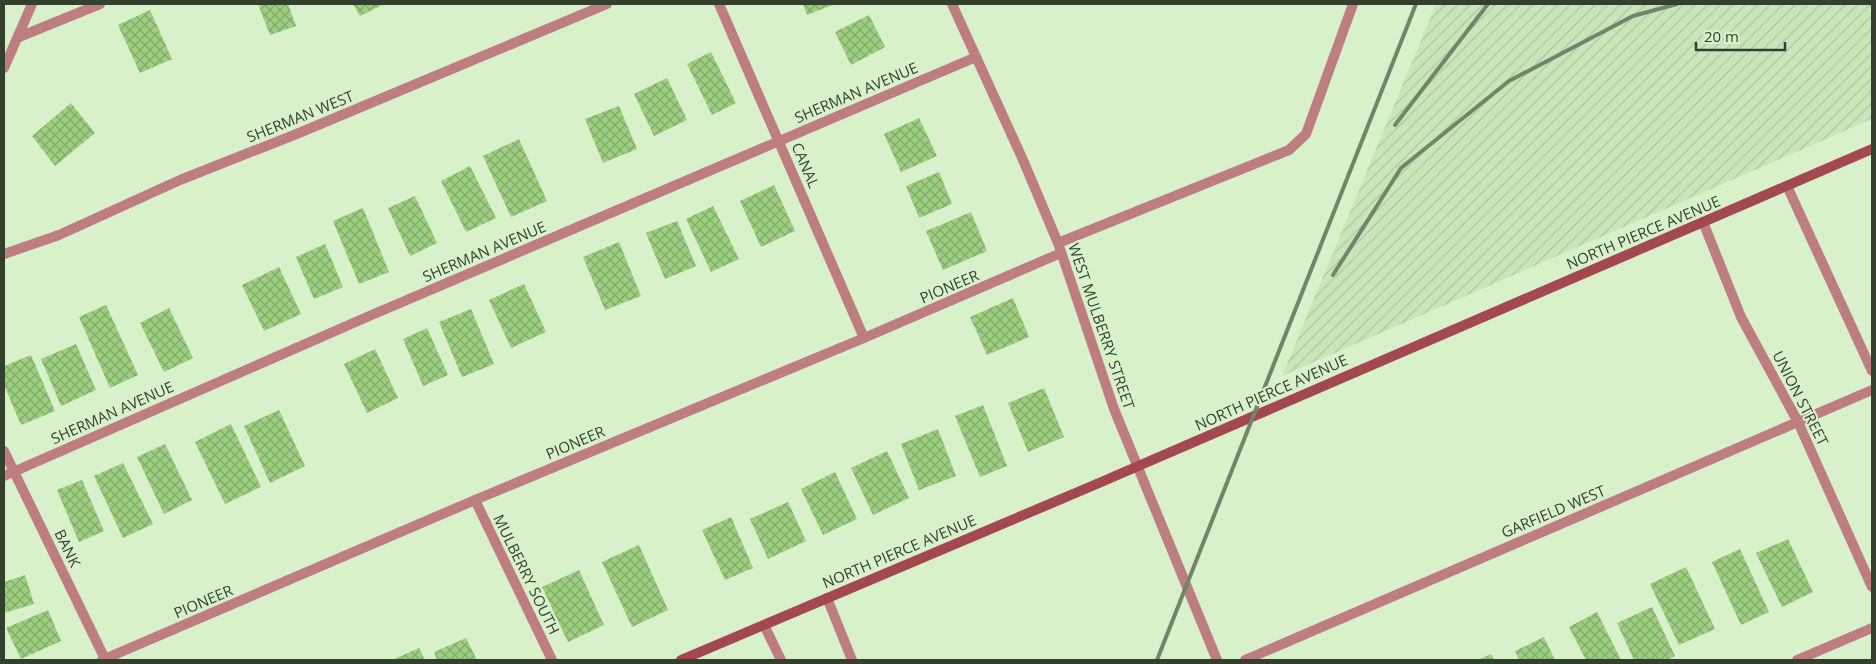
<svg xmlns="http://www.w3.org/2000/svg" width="1876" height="664" font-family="'Open Sans',sans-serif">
	<defs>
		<pattern id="industrial-furrows" width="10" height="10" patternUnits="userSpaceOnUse" patternTransform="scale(1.25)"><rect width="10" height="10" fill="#c9e6ba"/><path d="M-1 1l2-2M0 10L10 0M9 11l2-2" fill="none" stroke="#adc6a0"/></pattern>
		<pattern id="building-cross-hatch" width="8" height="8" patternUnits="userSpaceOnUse" patternTransform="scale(1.25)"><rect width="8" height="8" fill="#9cd080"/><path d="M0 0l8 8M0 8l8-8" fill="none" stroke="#80aa69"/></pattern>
	</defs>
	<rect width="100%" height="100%" fill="#d8f1cb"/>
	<!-- industrial -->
	<polygon fill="url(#industrial-furrows)" points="1436,4 1872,4 1872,119 1282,376"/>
	<!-- building -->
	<g fill="url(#building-cross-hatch)">
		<polygon points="258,4 288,4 296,26 270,35"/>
		<polygon points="353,4 384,4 360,16"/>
		<polygon points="803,4 835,4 807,15"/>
		<polygon points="150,10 172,59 140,73 118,25"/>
		<polygon points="869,15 885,47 851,65 835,32"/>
		<polygon points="711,52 736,103 712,115 687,64"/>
		<polygon points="667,78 687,120 654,136 634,94"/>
		<polygon points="71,103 95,133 55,166 32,136"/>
		<polygon points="619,106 637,149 603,163 585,119"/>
		<polygon points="919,118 937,156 901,172 884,134"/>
		<polygon points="519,139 547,201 511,217 483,156"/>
		<polygon points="470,166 496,218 466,232 441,181"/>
		<polygon points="939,172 952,204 919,218 906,186"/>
		<polygon points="774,185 795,231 761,247 740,201"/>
		<polygon points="415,196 437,243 410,256 388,208"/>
		<polygon points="713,206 739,259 711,272 686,219"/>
		<polygon points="363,208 389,272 359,284 333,221"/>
		<polygon points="971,212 987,251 943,270 926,231"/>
		<polygon points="677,221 696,266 665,279 646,233"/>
		<polygon points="619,242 641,296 605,310 583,257"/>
		<polygon points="325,244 343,287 314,299 296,257"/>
		<polygon points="279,267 301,314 264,331 242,285"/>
		<polygon points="524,284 546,332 511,348 489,300"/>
		<polygon points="1013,298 1029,337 987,355 970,317"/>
		<polygon points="106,305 138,375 110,388 79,317"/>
		<polygon points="169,308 193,358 164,372 140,323"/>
		<polygon points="471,309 494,364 462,377 439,322"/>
		<polygon points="427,328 448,375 423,386 403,339"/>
		<polygon points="76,344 96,390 61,406 41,359"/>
		<polygon points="375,349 398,398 367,413 344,364"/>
		<polygon points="31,355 55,411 21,425 4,385 4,366"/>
		<polygon points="1044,388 1064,437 1028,452 1008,403"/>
		<polygon points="983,405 1007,466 980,477 955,416"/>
		<polygon points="279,410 305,466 270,483 244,426"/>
		<polygon points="231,424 261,487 225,504 195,442"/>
		<polygon points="938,429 956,476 919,490 901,444"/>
		<polygon points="165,444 192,500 164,514 137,457"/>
		<polygon points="887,451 909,498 873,515 851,468"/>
		<polygon points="123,463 153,524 123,538 94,476"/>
		<polygon points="835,472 857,519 823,535 801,489"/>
		<polygon points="82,480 104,531 79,542 57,490"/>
		<polygon points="788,502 806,541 768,559 750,519"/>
		<polygon points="731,517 753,568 725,580 702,530"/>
		<polygon points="1788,539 1813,592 1782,607 1756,553"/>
		<polygon points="639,545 668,610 632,627 602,562"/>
		<polygon points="1740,549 1769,612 1741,625 1712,562"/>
		<polygon points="1686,567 1715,629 1679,645 1650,584"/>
		<polygon points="579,570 604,625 568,642 542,587"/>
		<polygon points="25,575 34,604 4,613 4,582"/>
		<polygon points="1652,607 1675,656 1667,660 1634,660 1617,623"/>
		<polygon points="48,610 61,641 21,659 6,628"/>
		<polygon points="1597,612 1621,660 1586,660 1569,627"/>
		<polygon points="1544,637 1555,660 1519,660 1515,651"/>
		<polygon points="466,638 477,660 437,660 434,652"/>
		<polygon points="419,648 425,660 392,660"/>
		<polygon points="1491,654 1494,660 1478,660"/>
	</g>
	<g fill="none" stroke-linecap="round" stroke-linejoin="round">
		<!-- lane -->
		<g stroke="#be7d81" stroke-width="10">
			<polyline points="719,4 864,338"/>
			<polyline points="1787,186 1872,371"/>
			<polyline points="1058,243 1289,150 1306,134 1353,4"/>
			<polyline points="4,254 59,235 180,180 299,133 607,4"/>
			<polyline points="4,451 105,659"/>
			<polyline points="475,500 552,660"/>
			<polyline points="827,598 852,660"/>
			<polyline points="764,625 781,660"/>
			<polyline points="102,660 475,500 864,338 1061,253"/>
			<polyline points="1245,660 1872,390"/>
		</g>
		<!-- street -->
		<g stroke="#be7d81" stroke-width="10">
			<polyline points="952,4 1023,160 1058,243 1114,409 1217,660"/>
			<polyline points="19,37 100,4"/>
			<polyline points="4,68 32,4"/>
			<polyline points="1703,222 1741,317 1798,422 1872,587"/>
			<polyline points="4,476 367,317 976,57"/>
			<polyline points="1797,660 1872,628"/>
		</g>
		<!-- secondary -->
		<polyline stroke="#a34751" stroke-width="10" points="681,660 1092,486 1872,149"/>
		<!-- rail -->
		<g stroke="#74846c" stroke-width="4">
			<polyline points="1395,125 1488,4"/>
			<polyline points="1333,275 1401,168 1509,81 1633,16 1677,4"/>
			<polyline points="1157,660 1416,4"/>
		</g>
	</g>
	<g text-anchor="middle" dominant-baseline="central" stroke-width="4" stroke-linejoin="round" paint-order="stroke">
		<!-- street labels -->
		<g font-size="15" fill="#353f30" stroke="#d8f1cb">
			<text transform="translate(856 92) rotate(-23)">SHERMAN AVENUE</text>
			<text transform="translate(300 116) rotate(-22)">SHERMAN WEST</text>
			<text transform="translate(806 165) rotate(67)">CANAL</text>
			<text transform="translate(1643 232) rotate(-23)">NORTH PIERCE AVENUE</text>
			<text transform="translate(484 251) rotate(-23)">SHERMAN AVENUE</text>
			<text transform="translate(949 286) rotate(-23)">PIONEER</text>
			<text transform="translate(1102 326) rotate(71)">WEST MULBERRY STREET</text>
			<text transform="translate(1271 392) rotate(-24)">NORTH PIERCE AVENUE</text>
			<text transform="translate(1801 398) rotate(63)">UNION STREET</text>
			<text transform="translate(112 412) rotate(-24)">SHERMAN AVENUE</text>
			<text transform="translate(575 442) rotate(-23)">PIONEER</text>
			<text transform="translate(1553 511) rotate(-23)">GARFIELD WEST</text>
			<text transform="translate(68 548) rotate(64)">BANK</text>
			<text transform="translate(899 551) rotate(-23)">NORTH PIERCE AVENUE</text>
			<text transform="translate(527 574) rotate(64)">MULBERRY SOUTH</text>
			<text transform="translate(203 601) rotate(-23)">PIONEER</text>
		</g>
	</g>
	<!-- border -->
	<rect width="1876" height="664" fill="none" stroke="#353f30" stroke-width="10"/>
	<!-- scale -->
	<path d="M1696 42v8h89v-8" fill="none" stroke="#353f30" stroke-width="2.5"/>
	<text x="1704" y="42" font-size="15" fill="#353f30" stroke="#d8f1cb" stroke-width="4" paint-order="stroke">20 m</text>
</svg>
